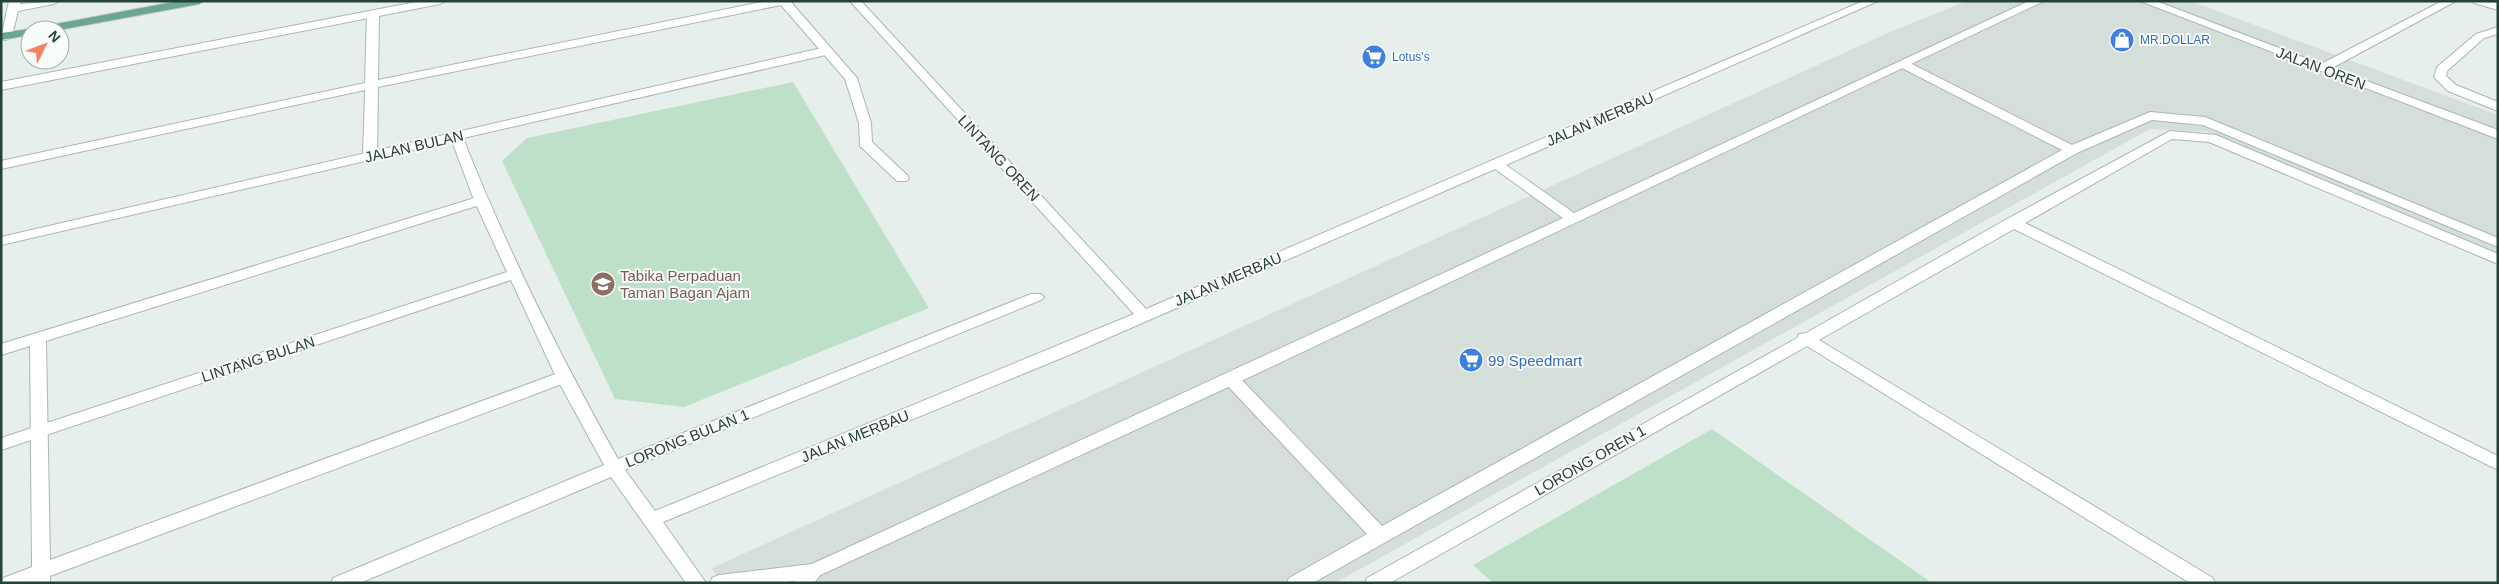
<svg xmlns="http://www.w3.org/2000/svg" width="2499" height="584" font-family="Arial,sans-serif">
	<rect width="100%" height="100%" fill="#e6efeb"/>
	<!-- built -->
	<polygon fill="#d4dfda" points="1967,1 2190,1 2498,115 2498,254 2207,132 2150,129 1335,583 720,583 712,568 1890,32"/>
	<!-- green -->
	<g fill="#bfe0c8">
		<polygon points="793,82 929,308 684,407 615,399 502,161 527,138"/>
		<polygon points="1712,429 1932,583 1493,583 1473,565"/>
	</g>
	<g fill="none" stroke-linecap="round" stroke-linejoin="round">
		<defs>
			<g id="lane">
				<polygon points="766,1 790,1 857,78 871,123 872,142 907,175 909,178 907,181 897,181 860,146 859,123 845,79 781,5 378,87 377,156 370,160 363,156 365,90 1,169 1,161 365,83 367,14 373,11 379,14 378,80"/>
				<polygon points="2498,27 2498,34 2484,38 2447,71 2446,76 2456,85 2498,102 2498,111 2448,91 2434,77 2437,67 2476,34"/>
				<polygon points="1904,60 2072,145 2150,112 2205,117 2498,238 2498,247 2203,125 2152,120 2077,153 1313,583 1287,583 1289,578 1367,534 1225,383 1223,379 1225,375 1237,375 1382,526 2062,150 1900,67 1898,64"/>
				<polygon points="481,196 488,200 486,203 46,341 50,560 558,373 570,373 572,377 570,381 50,576 50,583 1,583 3,578 32,567 30,346 1,355 1,344"/>
				<polygon points="814,564 821,566 823,571 814,583 793,583 807,566"/>
			</g>
			<g id="street">
				<polygon points="9,1 21,1 20,4 59,1 54,4 18,11 12,36 6,40 1,38"/>
				<polygon points="421,1 445,1 440,4 1,90 1,82"/>
				<path d="M 850,1 L 861,1 L 1146,309 L 1863,1 L 1878,1 L 1506,165 L 1574,213 L 2029,1 L 2044,1 L 1237,383 L 814,578 L 780,583 L 710,583 L 712,578 L 719,575 L 812,564 L 1563,218 L 1495,169 L 1069,355 L 663,522 L 706,583 L 686,583 L 611,477 L 360,583 L 331,583 L 333,578 L 604,465 L 556,377 L 511,280 L 1,450 L 1,438 L 507,272 L 474,200 L 452,141 L 1,245 L 1,237 L 826,47 L 832,51 L 830,54 L 463,138 C 507,249 560,356 618,459 L 1031,294 L 1041,294 L 1044,297 L 1041,300 L 625,470 L 655,511 L 1134,314 Z"/>
				<polygon points="2140,1 2156,1 2321,64 2442,1 2456,1 2332,68 2498,130 2498,139"/>
				<polygon points="2473,1 2498,3 2498,10 2474,3"/>
				<polygon points="2170,131 2216,135 2498,254 2498,264 2209,142 2172,139 2025,223 2498,456 2498,470 2014,229 1819,340 2213,578 2215,583 2190,583 1807,346 1390,583 1365,583 1367,578 1797,338 1799,334 1806,333 2007,219"/>
			</g>
			<polygon id="primary" points="179,1 204,1 199,4 59,30 30,30 30,35 1,40 1,33 30,29 34,30 40,27"/>
		</defs>
		<!-- lane casing -->
		<use href="#lane" stroke="#a8b8b2" stroke-width="2"/>
		<!-- street casing -->
		<use href="#street" stroke="#a8b8b2" stroke-width="2"/>
		<!-- primary casing -->
		<use href="#primary" stroke="#c2cac8" stroke-width="2"/>
		<!-- lane -->
		<use href="#lane" fill="#fff" fill-rule="evenodd"/>
		<!-- street -->
		<use href="#street" fill="#fff" fill-rule="evenodd"/>
		<!-- primary -->
		<use href="#primary" fill="#6aa596" fill-rule="evenodd"/>
	</g>
	<!-- icons -->
	<defs>
		<symbol id="shop-disc" viewBox="-11 -11 22 22"><circle r="9.5" fill="#3f7fe0" stroke="#f7fbf9"/><path d="M-5-2.5h2.3a2.7 3.5 0 0 1 5.4 0H5L5.5 6h-11ZM-1.5-2.5h3a1.5 2.3 0 0 0-3 0Z" fill="#fff"/></symbol>
		<symbol id="supermarket-disc" viewBox="-11 -11 22 22"><circle r="9.5" fill="#3f7fe0" stroke="#f7fbf9"/><path d="M-6-5.5h2.5l.6 2H6L4.5 2H-2.5L-4.4-4H-6ZM-1.5 3.2a1.3 1.3 0 1 0 .1 0ZM3 3.2a1.3 1.3 0 1 0 .1 0Z" fill="#fff"/></symbol>
		<symbol id="school-disc" viewBox="-11 -11 22 22"><circle r="9.5" fill="#8d6e63" stroke="#f7fbf9"/><path d="M0-5L7-2L0 1L-7-2ZM-4 1L0 2.5L4 1V4Q0 6-4 4Z" fill="#fff"/></symbol>
	</defs>
	<g fill-rule="evenodd">
		<use href="#shop-disc" x="2108" y="26" width="28" height="28"/>
		<use href="#supermarket-disc" x="1360" y="43" width="28" height="28"/>
		<use href="#school-disc" x="589" y="270" width="28" height="28"/>
		<use href="#supermarket-disc" x="1457" y="346" width="28" height="28"/>
	</g>
	<g text-anchor="middle" dominant-baseline="central" stroke-width="4" stroke-linejoin="round" paint-order="stroke">
		<!-- far-shop labels -->
		<g font-size="12" fill="#366cbe" stroke="#f7fbf9" text-anchor="start">
			<text x="2140" y="40">MR.DOLLAR</text>
			<text x="1392" y="57">Lotus's</text>
		</g>
		<!-- street labels -->
		<g font-size="15" fill="#24423a" stroke="#f7fbf9">
			<text transform="translate(2321 68) rotate(21)">JALAN OREN</text>
			<text transform="translate(1600 119) rotate(-23)">JALAN MERBAU</text>
			<text transform="translate(414 146) rotate(-13)">JALAN BULAN</text>
			<text transform="translate(999 158) rotate(47)">LINTANG OREN</text>
			<text transform="translate(1228 279) rotate(-23)">JALAN MERBAU</text>
			<text transform="translate(258 359) rotate(-18)">LINTANG BULAN</text>
			<text transform="translate(855 436) rotate(-22)">JALAN MERBAU</text>
			<text transform="translate(687 438) rotate(-22)">LORONG BULAN 1</text>
			<text transform="translate(1590 460) rotate(-30)">LORONG OREN 1</text>
		</g>
		<!-- education labels -->
		<g font-size="15" fill="#785e54" stroke="#f7fbf9" text-anchor="start">
			<text x="620" y="275">Tabika Perpaduan<tspan x="620" dy="17">Taman Bagan Ajam</tspan></text>
		</g>
		<!-- shop labels -->
		<g font-size="15" fill="#366cbe" stroke="#f7fbf9" text-anchor="start">
			<text x="1488" y="360">99 Speedmart</text>
		</g>
	</g>
	<!-- border -->
	<rect width="2499" height="584" fill="none" stroke="#24423a" stroke-width="5"/>
	<!-- north arrow -->
	<g transform="translate(45 45) rotate(48)"><circle r="24" fill="#f7fbf9" stroke="#a3b1ad"/>
	<path d="M0-4L9 19L0 12L-9 19Z" fill="#f4845f"/>
	<text y="-8" font-size="14" font-weight="bold" text-anchor="middle" fill="#24423a">N</text>
	</g>
</svg>
